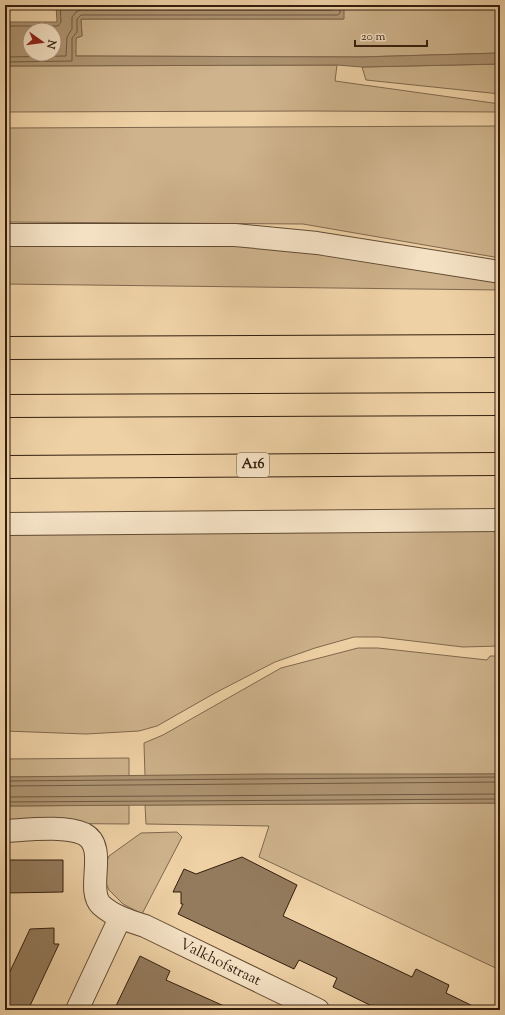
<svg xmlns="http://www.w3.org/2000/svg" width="505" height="1015" font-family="'Sorts Mill Goudy',serif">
	<rect width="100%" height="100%" fill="#eed1a5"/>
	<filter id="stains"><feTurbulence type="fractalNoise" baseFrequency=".005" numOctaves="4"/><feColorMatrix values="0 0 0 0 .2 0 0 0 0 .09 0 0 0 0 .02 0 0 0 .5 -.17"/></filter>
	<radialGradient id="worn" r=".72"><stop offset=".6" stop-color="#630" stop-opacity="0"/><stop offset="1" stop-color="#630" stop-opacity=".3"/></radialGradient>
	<!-- green -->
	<g fill="#ceb38c" stroke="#80684e">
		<polygon points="344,5 500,5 500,53 360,57 75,56 76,38 82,36 81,19 343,19"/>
		<polygon points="500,64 500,94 366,80 362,67"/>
		<polygon points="337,65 335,81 500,104 500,112 311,111 5,112 5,66"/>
		<polygon points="500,126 500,258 303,224 5,222 5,128"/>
		<polygon points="5,245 268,246 500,280 500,290 5,284"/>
		<polygon points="500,527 500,646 463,647 379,637 354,637 315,648 275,662 215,693 157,726 139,731 86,734 5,731 5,533"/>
		<polygon points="358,648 378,648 487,660 490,656 500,656 500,774 145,776 144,743 163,735 281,668"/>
		<polygon points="129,758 129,776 5,777 5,759"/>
		<polygon points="500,803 500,970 259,857 269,826 146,824 145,805"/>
		<polygon points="129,805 129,824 5,823 5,806"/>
		<polygon points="177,832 182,837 142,914 123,904 109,890 106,883 105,866 109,856 141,833"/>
	</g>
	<!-- water -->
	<g fill="#ae9472" stroke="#7d654a" fill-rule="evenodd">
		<path d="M 56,5 L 344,5 L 344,19 L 81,19 L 82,36 L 76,38 L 76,56 L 360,57 L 500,53 L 500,64 L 362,67 L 337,65 L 5,66 L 5,22 L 57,22 ZM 30,30 L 54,30 L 54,54 L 30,54 Z"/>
		<polygon points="264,774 500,774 500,803 5,806 5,777"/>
	</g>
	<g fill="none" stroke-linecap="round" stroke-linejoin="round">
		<!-- shore -->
		<g stroke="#705940" stroke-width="1">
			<polyline points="5,26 58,26 61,22 60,5"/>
			<polyline points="5,57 66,56 67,37 72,29 72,17 76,12 80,10 331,10 334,9 335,5"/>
			<polyline points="5,62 72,61 72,38 77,32 77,19 81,15 338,15 340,13 340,5"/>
			<polyline points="5,781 500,777"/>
			<polyline points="5,786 500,782"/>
			<polyline points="5,797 500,794"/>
			<polyline points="5,802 500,799"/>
		</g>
	</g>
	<!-- building -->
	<g fill="#947b5d" stroke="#331e0f">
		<polygon points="242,857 297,885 283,916 412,977 416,969 449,985 446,993 481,1010 380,1010 333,987 337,978 299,960 294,969 178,914 183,904 181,904 181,892 173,892 184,869 196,874"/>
		<polygon points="5,860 63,860 63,892 5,893"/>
		<polygon points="54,928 54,944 59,944 28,1010 5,1010 5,982 30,929"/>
		<polygon points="140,956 170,971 166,980 233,1010 114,1010"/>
	</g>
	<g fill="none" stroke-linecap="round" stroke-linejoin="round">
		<defs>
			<g id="minor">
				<polyline points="5,235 235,235 317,243 500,272"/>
				<polyline points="5,524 500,520"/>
				<path d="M 5,831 C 26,830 65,825 84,834 C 109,847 85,889 101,905 C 113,916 129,921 145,926 L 318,1010"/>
				<polyline points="77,1010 120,918"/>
			</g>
			<g id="highway">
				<polyline points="5,348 500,346"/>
				<polyline points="5,406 500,404"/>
				<polyline points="5,467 500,464"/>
			</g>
		</defs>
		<!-- minor casing -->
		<use href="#minor" stroke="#624b34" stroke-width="24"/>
		<!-- highway casing -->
		<use href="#highway" stroke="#331e0f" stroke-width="24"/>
		<!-- minor -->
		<use href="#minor" stroke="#f4e1c4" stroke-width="22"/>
		<!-- highway -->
		<use href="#highway" stroke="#eed1a5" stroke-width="22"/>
	</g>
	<g text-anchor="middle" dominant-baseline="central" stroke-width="3.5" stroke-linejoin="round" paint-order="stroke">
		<!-- shield labels -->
		<rect fill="#f4e1c4" stroke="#6d5845" stroke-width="1" x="237" y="453" width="32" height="24" rx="3"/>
		<g font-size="14" font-weight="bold" fill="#331e0f">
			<text x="253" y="465">A16</text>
		</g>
		<!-- street labels -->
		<g font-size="15" fill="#331e0f" stroke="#f4e1c4">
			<text transform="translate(220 963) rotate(26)">Valkhofstraat</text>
		</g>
	</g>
	<!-- margin -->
	<rect width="505" height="1015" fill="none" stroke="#eed1a5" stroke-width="20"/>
	<rect x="6" y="6" width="493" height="1003" fill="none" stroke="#331e0f" stroke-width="2"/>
	<rect x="10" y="10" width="485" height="995" fill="none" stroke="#331e0f"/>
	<!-- north arrow -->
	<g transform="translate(42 42) rotate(104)"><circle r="19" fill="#f4e1c4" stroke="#a7937c"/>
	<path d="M0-3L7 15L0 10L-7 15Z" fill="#8f2418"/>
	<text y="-6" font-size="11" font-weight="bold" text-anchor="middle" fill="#331e0f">N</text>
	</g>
	<!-- scale -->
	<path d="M355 40v6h72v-6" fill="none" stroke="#331e0f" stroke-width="2"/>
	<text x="361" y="40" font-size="12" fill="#331e0f" stroke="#f4e1c4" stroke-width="3" paint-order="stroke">20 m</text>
	<rect width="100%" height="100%" filter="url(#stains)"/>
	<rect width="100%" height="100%" fill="url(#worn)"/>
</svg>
